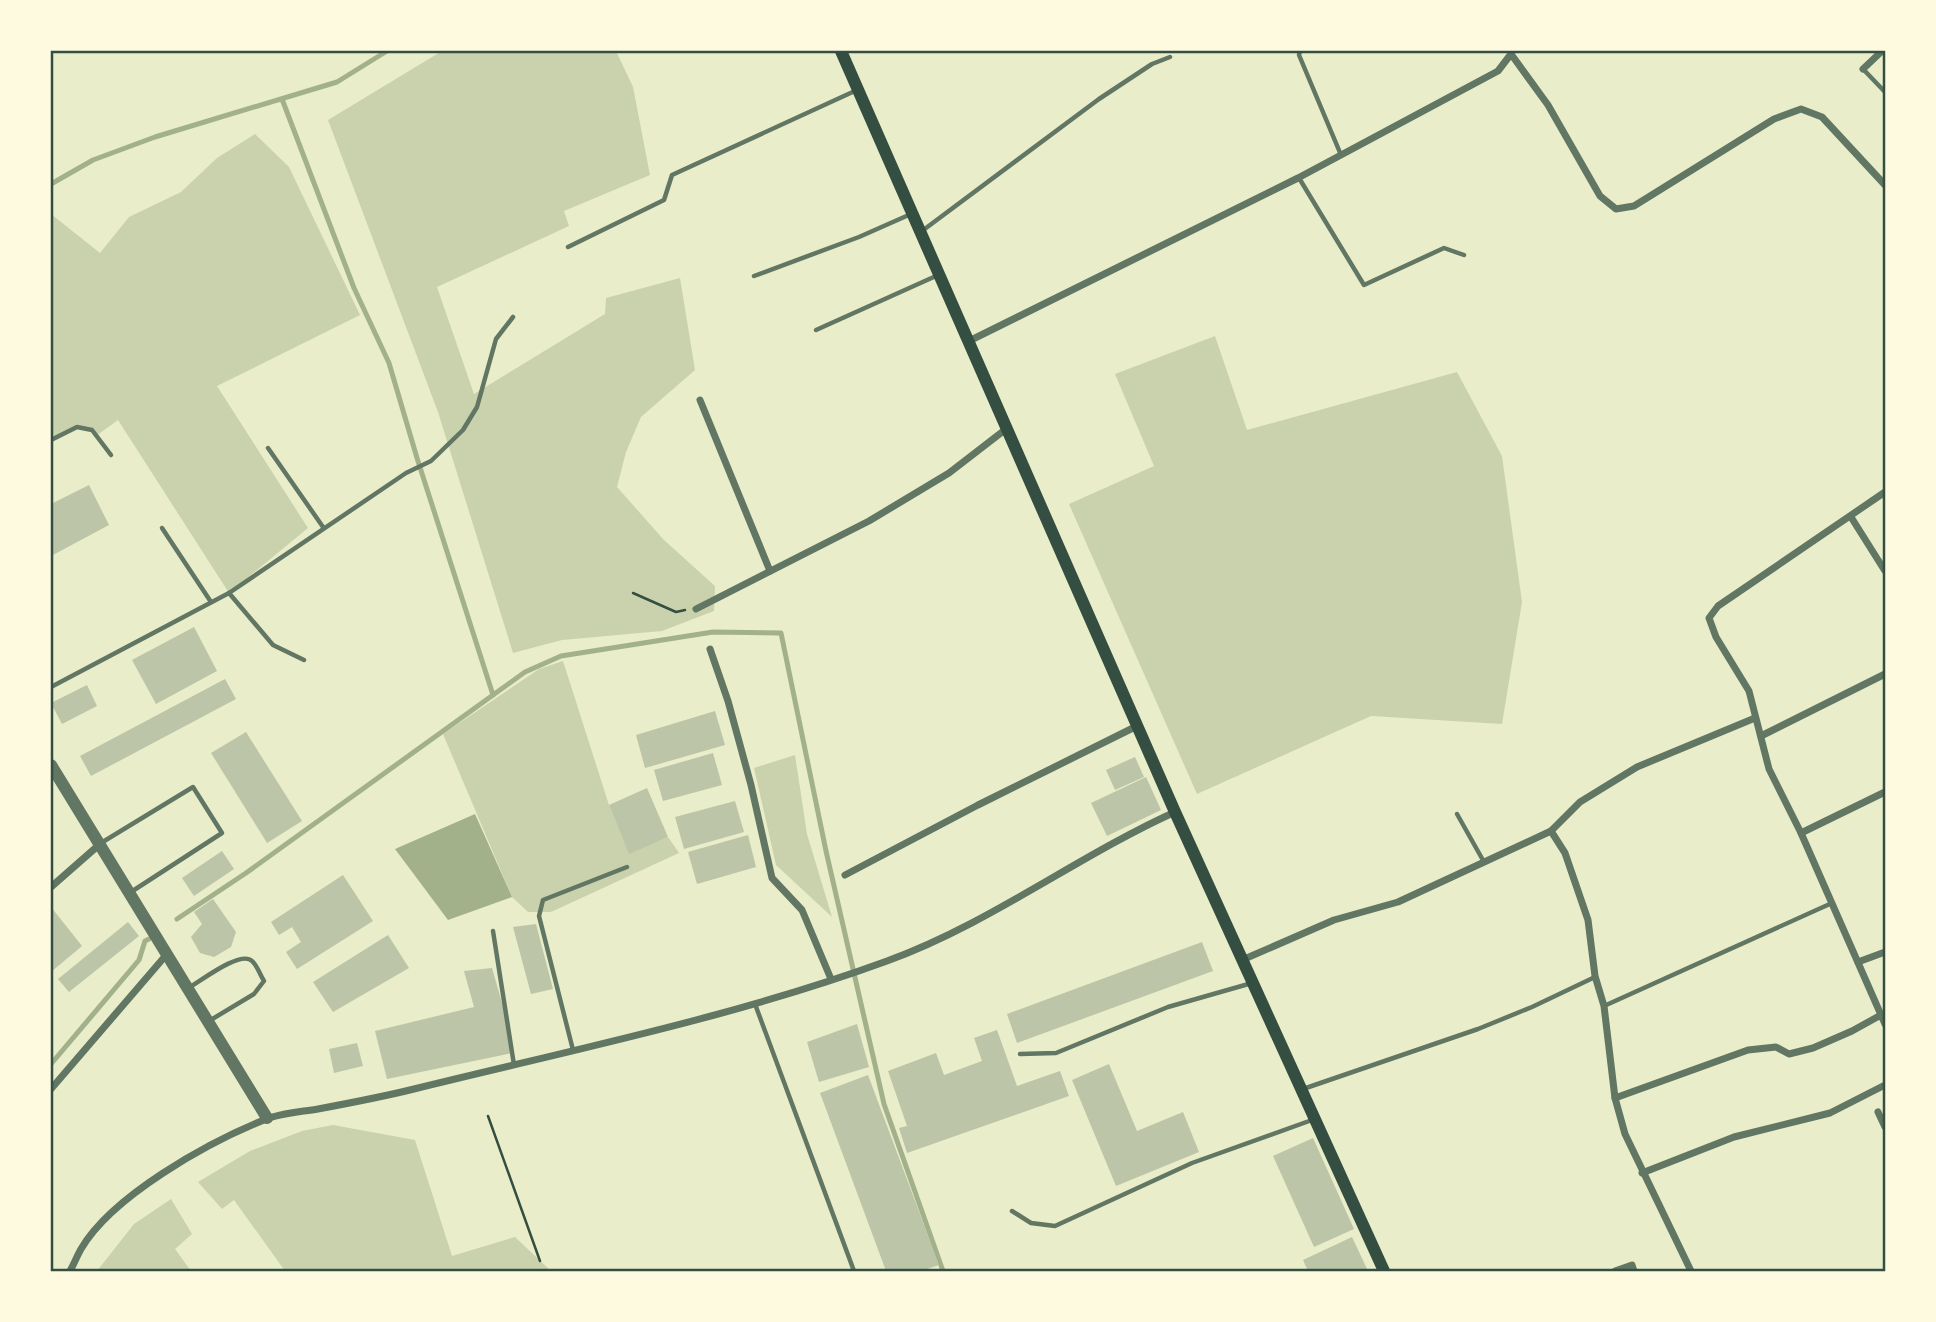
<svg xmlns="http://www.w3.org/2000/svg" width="1936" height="1322" font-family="'Open Sans',sans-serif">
	<rect width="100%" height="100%" fill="#e9edc9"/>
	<!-- green -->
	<g fill="#cad2ad">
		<polygon points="442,51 616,51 633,87 650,175 564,211 569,226 437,287 474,394 605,314 606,298 680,278 695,370 641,417 626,452 617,487 664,540 715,586 714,611 662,631 562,640 513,653 438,412 328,120"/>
		<polygon points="255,134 289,167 360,315 217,386 308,528 229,593 118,420 96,436 92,430 77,427 51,440 51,214 100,253 129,217 181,192 217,158"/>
		<polygon points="1215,336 1247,430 1457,372 1502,456 1522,602 1502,724 1371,716 1197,794 1069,504 1154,466 1115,374"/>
		<polygon points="563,661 609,805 629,853 668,837 679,853 551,912 528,912 512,897 443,734 539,669"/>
		<polygon points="795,755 807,834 832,917 776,865 754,768"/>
		<polygon points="333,1125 415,1140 452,1256 515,1237 551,1271 285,1271 234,1200 222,1209 198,1182 250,1151 302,1131"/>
		<polygon points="171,1199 192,1234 175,1249 191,1271 97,1271 134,1224"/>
	</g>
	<!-- water -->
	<polygon fill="#a3b18a" points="475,814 512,897 448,920 395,849"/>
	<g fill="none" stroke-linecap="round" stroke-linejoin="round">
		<!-- stream -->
		<g stroke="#a3b18a" stroke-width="5">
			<polyline points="51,184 93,160 155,137 337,82 387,51"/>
			<polyline points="493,695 525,672 561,656 713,632 781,633 826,851 884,1104 943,1271"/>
			<polyline points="177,919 246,873 493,695 417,458 389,363 354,288 282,99"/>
			<polyline points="51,1064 139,960 145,941 149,939"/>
		</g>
	</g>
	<!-- building -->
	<g fill="#bcc5a7">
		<polygon points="89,485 109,525 51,556 51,504"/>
		<polygon points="194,627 217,671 156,704 132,660"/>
		<polygon points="225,679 236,699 91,776 80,756"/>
		<polygon points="87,685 97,706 62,724 51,703"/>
		<polygon points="715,711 725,745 645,768 636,735"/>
		<polygon points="246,732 302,821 267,843 211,753"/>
		<polygon points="713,753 722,785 663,801 654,770"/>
		<polygon points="1135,757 1144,777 1115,790 1106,770"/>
		<polygon points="1146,777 1161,810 1107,836 1091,803"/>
		<polygon points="647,788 668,837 629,854 609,805"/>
		<polygon points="735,801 744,832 684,849 675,817"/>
		<polygon points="748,835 756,867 697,884 688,852"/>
		<polygon points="222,851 234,869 194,896 182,878"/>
		<polygon points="343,875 373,921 297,969 286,952 301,942 292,927 279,935 271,922"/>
		<polygon points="213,899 236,932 231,947 214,957 200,953 191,937 202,924 194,912"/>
		<polygon points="51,907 82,946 51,972"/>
		<polygon points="128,922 139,936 69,992 58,979"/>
		<polygon points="536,924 553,989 531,994 513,927"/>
		<polygon points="388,935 409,968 333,1012 313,982"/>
		<polygon points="1202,942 1213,971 1017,1043 1007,1014"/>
		<polygon points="492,968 508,1024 512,1053 387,1079 375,1031 474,1007 464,971"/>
		<polygon points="857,1024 869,1067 819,1082 807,1042"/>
		<polygon points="997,1030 1017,1086 1060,1071 1069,1096 907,1153 899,1128 907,1126 888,1071 936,1053 944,1075 982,1061 974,1038"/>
		<polygon points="357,1043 363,1066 334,1073 329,1049"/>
		<polygon points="1109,1064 1137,1131 1183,1112 1199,1152 1116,1186 1072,1080"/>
		<polygon points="868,1075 939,1265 921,1271 886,1271 820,1093"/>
		<polygon points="1313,1138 1354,1229 1314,1247 1273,1156"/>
		<polygon points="1352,1237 1368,1271 1308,1271 1303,1260"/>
	</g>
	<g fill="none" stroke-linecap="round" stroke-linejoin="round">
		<!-- path -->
		<g stroke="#344e41" stroke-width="2.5">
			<polyline points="633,593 676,612 685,610"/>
			<polyline points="488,1116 540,1261"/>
		</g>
		<!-- service -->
		<g stroke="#617663" stroke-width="4.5">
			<polyline points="1300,51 1299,55 1341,155"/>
			<polyline points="1863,69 1885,92"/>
			<polyline points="1299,178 1364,285 1444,248 1464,255"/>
			<polyline points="922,231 1099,99 1152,64 1170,57"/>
			<polyline points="568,247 664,200 672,175 857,90"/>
			<polyline points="754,276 859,237 911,214"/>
			<polyline points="816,330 936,276"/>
			<polyline points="51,440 77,427 92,430 111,455"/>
			<polyline points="268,448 323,527"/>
			<polyline points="162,528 211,602"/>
			<polyline points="229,593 273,645 304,660"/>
			<polyline points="51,687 229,593 406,473 431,461 463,430 477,407 496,339 513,317"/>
			<polyline points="1457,814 1484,862"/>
			<polyline points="101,843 193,787 222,833 131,892"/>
			<polyline points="493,931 514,1065"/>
			<path d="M 190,987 C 202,980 241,950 252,961 C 257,965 260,975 264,981 L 254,994 L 209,1021"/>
			<polyline points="755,1004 854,1271"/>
			<polyline points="1604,1006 1832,903"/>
			<polyline points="573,1050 539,916 543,900 627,867"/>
			<polyline points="1020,1054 1056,1053 1168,1007 1252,983"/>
			<polyline points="1303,1089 1478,1029 1532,1007 1595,977"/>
			<polyline points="1012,1211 1031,1223 1055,1226 1192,1163 1312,1120"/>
		</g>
		<!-- minor -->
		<g stroke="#617663" stroke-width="7">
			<polyline points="1511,54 1548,105 1600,196 1616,209 1634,206 1774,119 1801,109 1822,117 1885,185"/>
			<polyline points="1863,69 1882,51"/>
			<polyline points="967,342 1298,178 1498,71 1511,54 1511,51"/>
			<polyline points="700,400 770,571"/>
			<polyline points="1885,492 1718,606 1709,618 1716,637 1749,691 1769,769 1801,833 1885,1024"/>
			<polyline points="1851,517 1885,571"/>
			<polyline points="696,609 869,521 949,473 1006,429"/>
			<polyline points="710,649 728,701 751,785 772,878 802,910 831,979"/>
			<polyline points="1761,736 1885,674"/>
			<polyline points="1551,831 1565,853 1588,920 1595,976 1604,1006 1615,1098 1625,1134 1691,1271"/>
			<polyline points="1801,833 1885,792"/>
			<polyline points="845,875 978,805 1137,726"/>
			<polyline points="51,887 100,844"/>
			<polyline points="1242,960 1334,920 1398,902 1551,831 1580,802 1637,767 1755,718"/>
			<polyline points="1858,962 1885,952"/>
			<polyline points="51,1089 167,954"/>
			<polyline points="1615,1098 1748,1050 1776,1047 1789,1054 1813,1048 1852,1031 1881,1015"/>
			<polyline points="1878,1112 1885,1127"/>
			<polyline points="1642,1173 1734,1137 1830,1113 1885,1085"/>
			<path d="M 70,1271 C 74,1264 77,1256 81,1249 C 112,1196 207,1143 264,1120 C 280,1113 300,1112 318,1109 C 350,1103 382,1097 414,1089 C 572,1050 734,1017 887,961 C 989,924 1076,857 1175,812"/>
			<polyline points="1615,1271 1632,1265 1634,1271"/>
		</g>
		<!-- tertiary -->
		<polyline stroke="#617663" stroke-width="12" points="51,765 267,1118"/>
		<!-- secondary -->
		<polyline stroke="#344e41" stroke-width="12" points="841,51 1175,812 1384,1271"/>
	</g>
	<!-- border -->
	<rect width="1936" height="1322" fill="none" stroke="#fefae0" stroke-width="105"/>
	<rect x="52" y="52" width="1832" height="1218" fill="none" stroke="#344e41" stroke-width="2.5"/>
</svg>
